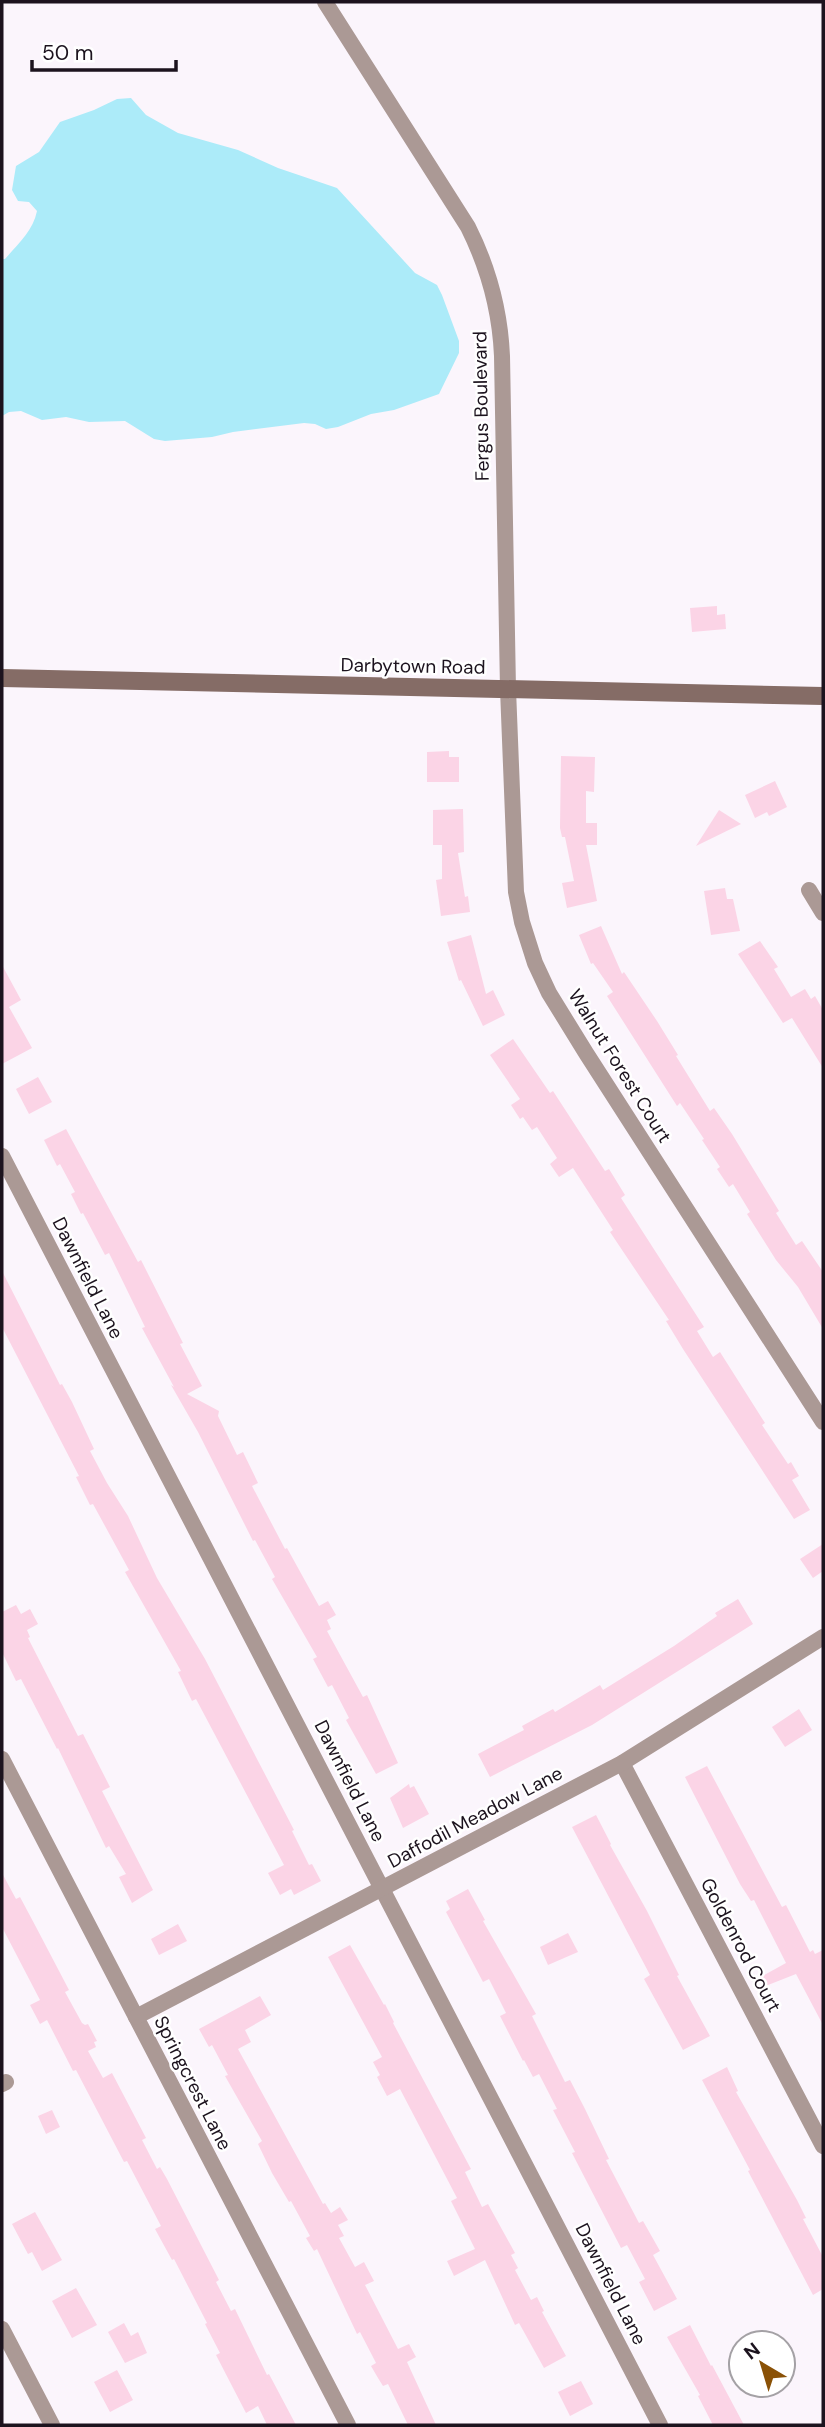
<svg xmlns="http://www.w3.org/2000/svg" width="825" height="2427" font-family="'DM Sans',sans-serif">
	<rect width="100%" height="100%" fill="#fbf5fc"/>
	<!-- water -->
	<path fill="#acebf9" d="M 131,98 L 146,115 L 178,133 L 238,150 L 278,168 L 337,188 L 415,273 L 437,285 L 442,295 L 459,341 L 459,353 L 439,394 L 394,410 L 371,414 L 338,427 L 326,429 L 315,424 L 304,423 L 233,432 L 212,437 L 165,441 L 154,439 L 125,421 L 89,422 L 66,417 L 42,420 L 21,411 L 9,412 L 2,416 L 2,259 L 5,259 C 18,244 33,231 37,211 L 29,202 L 18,201 L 12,190 L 16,166 L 39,152 L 60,122 L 94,110 L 117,99 Z"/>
	<!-- building -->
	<g fill="#fbd4e6">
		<polygon points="717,606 717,615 725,614 726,629 692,632 690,608"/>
		<polygon points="449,751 449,757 459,757 459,782 427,782 427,752"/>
		<polygon points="561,756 595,757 594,792 586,791 586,823 597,823 597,845 586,845 597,901 567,908 562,883 574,881 565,837 562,837 560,828"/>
		<polygon points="775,781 787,807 769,816 767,812 755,818 745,795"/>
		<polygon points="463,809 464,852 458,853 465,897 468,896 470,912 441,916 436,880 442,879 442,845 433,845 433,810"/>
		<polygon points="719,810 741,824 696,846"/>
		<polygon points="725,888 727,899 733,899 740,931 711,935 704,891"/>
		<polygon points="601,926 622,974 624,972 657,1021 678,1055 676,1056 710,1111 714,1108 732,1134 779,1211 776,1213 796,1245 802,1241 823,1272 823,1329 798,1287 776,1260 747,1214 750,1212 733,1184 729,1187 717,1169 720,1167 702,1140 704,1139 680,1103 677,1106 607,996 613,992 593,963 591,964 579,935"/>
		<polygon points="471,935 486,994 493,990 505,1015 483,1026 461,980 459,981 447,942"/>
		<polygon points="760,941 778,967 774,969 791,997 805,989 811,999 815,996 823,1010 823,1068 792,1018 783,1023 738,954"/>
		<polygon points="2,965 21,1000 9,1007 32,1048 2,1064"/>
		<polygon points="513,1039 550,1093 553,1091 605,1171 609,1169 625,1195 621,1198 704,1327 697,1331 713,1357 720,1352 765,1423 762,1425 788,1464 791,1462 799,1476 792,1480 810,1510 794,1519 683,1349 666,1321 669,1320 610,1232 613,1230 573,1168 559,1177 550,1164 557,1158 537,1127 532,1130 523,1117 520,1119 511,1105 520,1099 490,1055"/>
		<polygon points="38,1077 52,1102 29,1114 16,1089"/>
		<polygon points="66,1129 138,1262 141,1260 183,1343 180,1344 202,1386 187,1394 219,1411 218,1416 237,1455 243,1452 258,1483 252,1486 285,1549 287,1548 319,1606 328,1601 336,1615 327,1620 331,1629 327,1631 363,1697 367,1695 398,1763 376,1774 346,1720 349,1718 332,1685 328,1687 313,1659 317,1657 272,1579 275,1577 255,1540 253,1541 198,1432 171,1385 174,1387 142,1328 145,1327 109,1253 105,1255 83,1213 81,1214 71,1194 75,1192 60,1164 57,1166 44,1140"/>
		<polygon points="2,1271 60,1385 62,1384 72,1402 94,1449 90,1451 107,1483 128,1516 157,1578 205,1659 294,1830 292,1831 309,1865 312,1864 321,1881 294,1895 291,1889 280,1895 268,1873 284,1865 196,1699 192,1701 178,1672 181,1671 125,1572 129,1570 93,1504 90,1505 76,1477 79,1476 2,1327"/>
		<polygon points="823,1544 823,1571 813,1578 800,1559"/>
		<polygon points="738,1599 753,1624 592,1725 490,1777 478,1754 524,1730 522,1726 553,1709 555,1712 600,1685 603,1690 674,1646 717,1616 715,1613"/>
		<polygon points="16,1605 21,1614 30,1609 38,1624 27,1630 30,1637 28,1638 78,1736 83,1734 110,1787 102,1791 153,1890 132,1903 119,1877 126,1874 109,1846 106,1848 58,1748 57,1749 21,1679 16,1681 2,1652 2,1612"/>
		<polygon points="799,1709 812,1730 785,1747 772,1727"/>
		<polygon points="707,1766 782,1907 786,1905 810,1952 813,1950 815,1954 823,1950 823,2025 796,1974 763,1987 759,1978 786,1963 754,1900 751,1901 740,1884 685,1777"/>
		<polygon points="409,1784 410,1788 414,1786 429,1814 403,1828 390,1798"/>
		<polygon points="596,1815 611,1844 610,1845 647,1911 679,1975 677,1976 710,2036 683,2050 644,1979 650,1975 572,1827"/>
		<polygon points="2,1873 16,1899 20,1897 36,1927 69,1990 65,1992 82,2023 85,2025 88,2024 97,2041 94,2042 96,2047 88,2051 103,2078 112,2073 146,2138 142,2140 157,2169 160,2167 167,2179 219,2280 216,2282 231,2311 235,2309 267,2375 269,2374 296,2425 267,2425 258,2406 246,2413 216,2355 220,2353 205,2324 207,2323 174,2259 172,2260 155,2229 161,2226 127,2161 124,2162 76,2070 73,2071 47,2020 40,2024 30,2005 40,2000 2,1927"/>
		<polygon points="468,1889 485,1920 483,1921 536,2014 532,2016 565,2082 570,2080 585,2109 609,2159 606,2160 639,2223 643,2221 660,2251 653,2255 677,2299 654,2311 639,2282 645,2279 627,2245 621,2248 572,2153 575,2152 553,2110 557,2109 539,2074 533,2077 524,2060 523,2061 500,2016 506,2013 489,1979 483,1982 446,1912 450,1909 446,1901"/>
		<polygon points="178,1924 187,1941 159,1955 151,1939"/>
		<polygon points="568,1933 578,1952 548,1965 540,1947"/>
		<polygon points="350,1945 384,2005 385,2004 394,2022 393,2023 471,2169 465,2172 482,2207 488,2204 515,2253 511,2255 518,2268 515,2270 531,2300 537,2297 544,2311 542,2312 566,2356 544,2368 519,2323 515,2325 485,2260 454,2276 447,2261 475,2249 451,2201 457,2198 400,2089 387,2096 377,2077 380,2075 373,2062 382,2057 328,1957"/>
		<polygon points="260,1996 271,2015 245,2030 251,2042 238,2049 323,2204 325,2203 331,2213 340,2207 348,2220 338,2225 344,2236 339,2238 355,2267 364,2262 374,2281 365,2285 398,2349 409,2344 416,2357 407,2362 436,2425 408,2425 388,2384 383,2386 378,2378 371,2366 376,2363 375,2361 360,2332 357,2334 317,2249 314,2251 306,2238 310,2236 291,2201 289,2202 272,2173 258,2144 262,2141 225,2076 228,2075 212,2045 209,2047 199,2029"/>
		<polygon points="727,2067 738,2091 736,2092 797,2200 806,2218 803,2219 823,2257 823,2289 813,2295 748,2171 750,2170 702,2080"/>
		<polygon points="52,2110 60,2127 46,2134 38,2116"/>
		<polygon points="35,2212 62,2260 42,2271 32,2252 28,2254 12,2224"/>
		<polygon points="76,2288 97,2325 72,2338 52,2301"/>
		<polygon points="124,2323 131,2336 138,2332 147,2353 125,2363 108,2332"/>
		<polygon points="690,2325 711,2366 712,2365 744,2425 713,2425 698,2396 700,2395 667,2337"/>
		<polygon points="117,2370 133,2400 110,2412 94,2382"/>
		<polygon points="581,2381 593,2404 570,2416 558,2392"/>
	</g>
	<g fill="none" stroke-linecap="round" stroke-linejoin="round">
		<!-- minor -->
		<g stroke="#ab9995" stroke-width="16">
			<path d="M 325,2 L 468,227 C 489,269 500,309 502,356 L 508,689 L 516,892 L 522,922 L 535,963 L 549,993 L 586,1053 L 823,1422"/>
			<polyline points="809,890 823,913"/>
			<polyline points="2,1156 660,2425"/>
			<polyline points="2,1759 348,2425"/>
			<polyline points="622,1763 823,2146"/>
			<polyline points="136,2017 622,1763 823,1637"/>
			<polyline points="2,2084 6,2082"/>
			<polyline points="2,2329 52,2425"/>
		</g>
		<!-- secondary -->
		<polyline stroke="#856c66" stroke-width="18" points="2,678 823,696"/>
	</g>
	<g text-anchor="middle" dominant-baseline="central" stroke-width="5" stroke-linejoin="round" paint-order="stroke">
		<!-- street labels -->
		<g font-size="19" fill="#1c131e" stroke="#fff">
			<text transform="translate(481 406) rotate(-91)">Fergus Boulevard</text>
			<text transform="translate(413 666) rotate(1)">Darbytown Road</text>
			<text transform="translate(620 1066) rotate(58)">Walnut Forest Court</text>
			<text transform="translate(88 1278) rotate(63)">Dawnfield Lane</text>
			<text transform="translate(350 1781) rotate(63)">Dawnfield Lane</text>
			<text transform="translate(475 1817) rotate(-28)">Daffodil Meadow Lane</text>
			<text transform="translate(741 1945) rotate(62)">Goldenrod Court</text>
			<text transform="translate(193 2083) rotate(63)">Springcrest Lane</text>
			<text transform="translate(611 2284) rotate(63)">Dawnfield Lane</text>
		</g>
	</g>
	<!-- border -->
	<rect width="825" height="2427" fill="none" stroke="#1c131e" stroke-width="7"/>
	<!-- north arrow -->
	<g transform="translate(762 2364) rotate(322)"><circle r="33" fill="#ffffff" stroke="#a4a1a5" stroke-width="2"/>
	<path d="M0-5L12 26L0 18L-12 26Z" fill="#8a5106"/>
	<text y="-10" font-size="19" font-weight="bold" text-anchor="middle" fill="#1c131e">N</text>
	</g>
	<!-- scale -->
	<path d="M32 60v10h144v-10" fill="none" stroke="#1c131e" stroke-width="3.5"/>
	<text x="42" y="60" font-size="21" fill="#1c131e" stroke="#ffffff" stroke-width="5" paint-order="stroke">50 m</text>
</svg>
